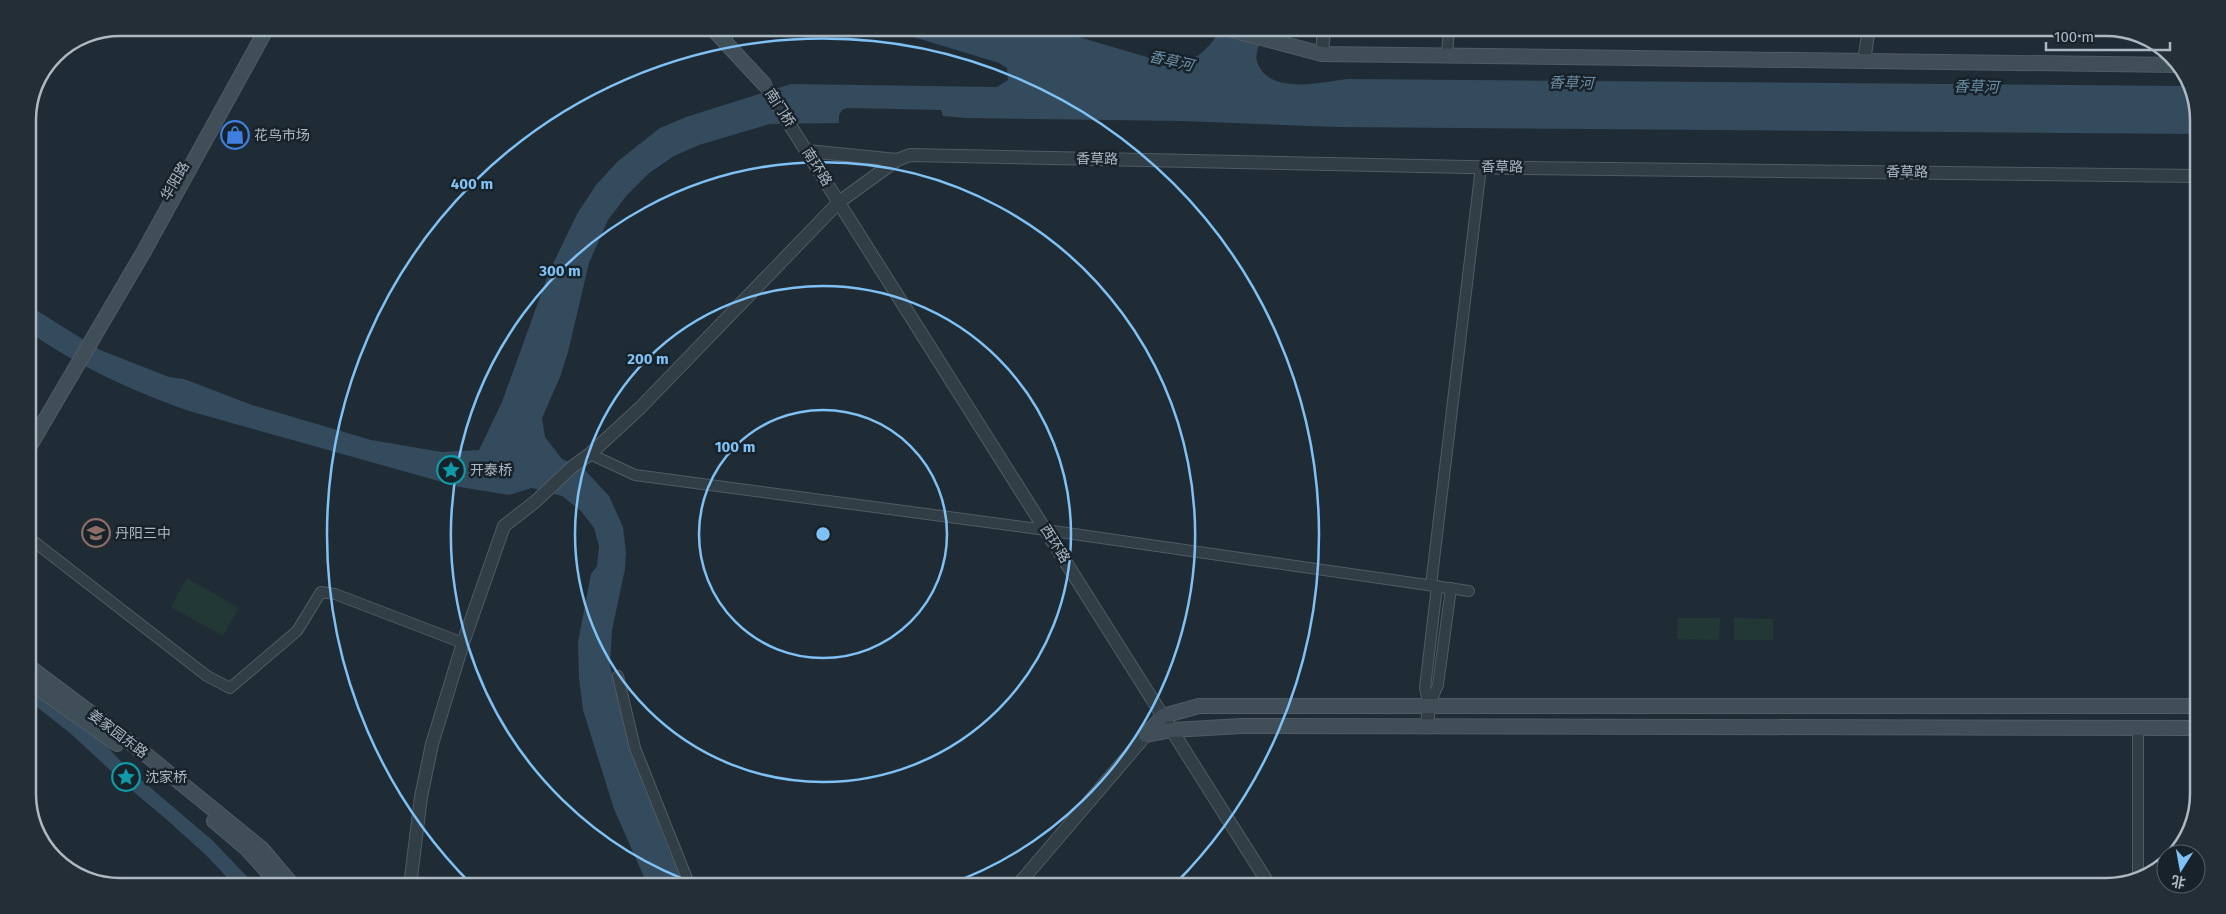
<svg xmlns="http://www.w3.org/2000/svg" width="2226" height="914" font-family="'Fira Sans','Noto Sans SC',sans-serif">
	<rect width="100%" height="100%" fill="#1f2c35"/>
	<!-- green -->
	<g fill="#223835">
		<polygon points="187,578 239,608 223,636 171,607"/>
		<polygon points="1678,618 1720,618 1719,640 1677,639"/>
		<polygon points="1734,618 1773,619 1773,640 1734,640"/>
	</g>
	<!-- water -->
	<g fill="#334b5c">
		<path d="M 884,28 L 1048,28 L 1174,65 C 1198,60 1209,49 1221,28 L 1267,28 C 1264,35 1258,44 1257,53 C 1255,59 1258,66 1262,71 C 1279,93 1324,82 1347,79 L 2189,86 L 2198,115 L 2198,134 L 1337,127 L 1183,121 L 967,118 L 943,116 L 941,110 L 847,108 L 842,110 L 839,115 L 839,123 L 770,124 L 699,145 L 674,156 L 648,174 L 627,195 L 608,220 L 589,263 L 568,352 L 560,377 L 542,418 L 545,437 L 562,459 L 584,469 L 609,496 L 623,527 L 626,553 L 625,569 L 612,630 L 610,665 L 631,749 L 669,850 L 685,886 L 648,886 L 614,809 L 583,710 L 579,678 L 578,642 L 591,574 L 597,566 L 599,546 L 594,528 L 581,511 L 562,496 L 532,488 L 509,495 L 460,487 L 189,411 C 133,391 77,366 28,331 L 28,305 L 100,350 L 169,377 L 184,379 L 252,405 L 371,440 L 442,452 L 479,450 L 502,402 L 549,272 L 577,214 L 596,185 L 618,161 L 660,128 L 686,117 L 791,84 L 997,87 L 1008,80 L 1007,68 L 999,63 Z"/>
		<polygon points="28,685 102,741 125,766 212,840 256,886 235,886 206,855 166,819 135,793 70,733 28,700"/>
	</g>
	<g fill="none" stroke-linecap="round" stroke-linejoin="round">
		<defs>
			<g id="minor">
				<polyline points="1447,56 1449,28"/>
				<polyline points="590,454 635,475 1046,530 1469,591"/>
				<polyline points="28,537 207,676 230,688 297,631 321,592 335,594 463,643"/>
				<polyline points="1431,585 1481,167"/>
				<polyline points="618,676 635,748 690,886"/>
				<polyline points="1429,706 1425,688 1437,586"/>
				<polyline points="1429,706 1438,685 1451,588"/>
				<polyline points="2138,728 2138,877"/>
			</g>
			<g id="tertiary">
				<polyline points="725,39 729,28"/>
				<polyline points="1322,54 1324,28"/>
				<polyline points="1864,61 1869,28"/>
				<polyline points="764,84 1270,886"/>
				<polyline points="807,151 897,160 910,155 1514,168 2198,176"/>
				<polyline points="1427,726 1429,706"/>
				<polyline points="410,886 421,797 432,744 463,643 504,526 536,501 572,467 590,454 640,408 839,202 897,160"/>
				<polyline points="1017,886 1146,735"/>
			</g>
			<g id="secondary">
				<polyline points="712,28 764,84"/>
				<polyline points="1224,28 1322,54 2178,65"/>
				<polyline points="28,449 143,253 267,28"/>
				<polyline points="28,666 144,753 262,849 293,886"/>
				<polyline points="28,681 117,744"/>
				<polyline points="1146,735 1163,716 1199,706 2198,706"/>
				<polyline points="1146,735 1172,730 1242,726 2198,728"/>
				<polyline points="214,821 247,849 280,886"/>
			</g>
		</defs>
		<!-- minor casing -->
		<use href="#minor" stroke="#505b64" stroke-width="12"/>
		<!-- tertiary casing -->
		<use href="#tertiary" stroke="#505b64" stroke-width="14"/>
		<!-- secondary casing -->
		<use href="#secondary" stroke="#505b64" stroke-width="16"/>
		<!-- minor -->
		<use href="#minor" stroke="#323e45" stroke-width="10"/>
		<!-- tertiary -->
		<use href="#tertiary" stroke="#323e45" stroke-width="12"/>
		<!-- secondary -->
		<use href="#secondary" stroke="#404e58" stroke-width="14"/>
	</g>
	<!-- distance rings -->
	<g fill="none" stroke="#7fc1f5" stroke-width="2.5">
		<circle cx="823" cy="534" r="124"/>
		<circle cx="823" cy="534" r="248"/>
		<path d="M702 886A372 372 0 1 1 944 886"/>
		<path d="M472 885A496 496 0 1 1 1174 885"/>
	</g>
	<!-- icons -->
	<defs>
		<symbol id="shop-ring" viewBox="-11 -11 22 22"><circle r="9.5" fill="#18222a" stroke="#3f7fe0" stroke-width="1.5"/><path d="M-5-2.5h2.3a2.7 3.5 0 0 1 5.4 0H5L5.5 6h-11ZM-1.5-2.5h3a1.5 2.3 0 0 0-3 0Z" fill="#3f7fe0"/></symbol>
		<symbol id="sight-ring" viewBox="-11 -11 22 22"><circle r="9.5" fill="#18222a" stroke="#0f9aa8" stroke-width="1.5"/><path d="M0-6L1.8-2.2L6-1.7L2.9 1.2L3.7 5.4L0 3.3L-3.7 5.4L-2.9 1.2L-6-1.7L-1.8-2.2Z" fill="#0f9aa8"/></symbol>
		<symbol id="school-ring" viewBox="-11 -11 22 22"><circle r="9.5" fill="#18222a" stroke="#8d6e63" stroke-width="1.5"/><path d="M0-5L7-2L0 1L-7-2ZM-4 1L0 2.5L4 1V4Q0 6-4 4Z" fill="#8d6e63"/></symbol>
	</defs>
	<g fill-rule="evenodd">
		<use href="#shop-ring" x="219" y="119" width="32" height="32"/>
		<use href="#sight-ring" x="435" y="454" width="32" height="32"/>
		<use href="#school-ring" x="80" y="517" width="32" height="32"/>
		<use href="#sight-ring" x="110" y="761" width="32" height="32"/>
	</g>
	<g text-anchor="middle" dominant-baseline="central" stroke-width="5" stroke-linejoin="round" paint-order="stroke">
		<!-- street labels -->
		<g font-size="14" fill="#acb9c3" stroke="#18222a">
			<text transform="translate(780 108) rotate(57)">南门桥</text>
			<text transform="translate(1097 159) rotate(1)">香草路</text>
			<text transform="translate(817 167) rotate(58)">南环路</text>
			<text transform="translate(1502 167) rotate(1)">香草路</text>
			<text transform="translate(1907 172) rotate(1)">香草路</text>
			<text transform="translate(175 181) rotate(-60)">华阳路</text>
			<text transform="translate(1055 544) rotate(58)">西环路</text>
			<text transform="translate(118 734) rotate(37)">姜家园东路</text>
		</g>
		<!-- poi labels -->
		<g font-size="14" fill="#acb9c3" stroke="#18222a" text-anchor="start">
			<text x="254" y="135">花鸟市场</text>
			<text x="470" y="470">开泰桥</text>
			<text x="115" y="533">丹阳三中</text>
			<text x="145" y="777">沈家桥</text>
		</g>
		<!-- water labels -->
		<g font-size="15" font-style="italic" fill="#6d90a7" stroke="#18222a">
			<text transform="translate(1171 61) rotate(13)">香草河</text>
			<text transform="translate(1571 83) rotate(1)">香草河</text>
			<text transform="translate(1976 87) rotate(1)">香草河</text>
		</g>
	</g>
	<!-- crop -->
	<path d="M0 0H2226V914H0ZM120 36H2106A84 84 0 0 1 2190 120V794A84 84 0 0 1 2106 878H120A84 84 0 0 1 36 794V120A84 84 0 0 1 120 36Z" fill="#242e36" fill-rule="evenodd"/>
	<path fill="none" stroke="#acb9c3" stroke-width="2.5" d="M120 36H2106A84 84 0 0 1 2190 120V794A84 84 0 0 1 2106 878H120A84 84 0 0 1 36 794V120A84 84 0 0 1 120 36Z"/>
	<circle cx="823" cy="534" r="8" fill="#7fc1f5" stroke="#18222a" stroke-width="2.5"/>
	<g font-size="15" text-anchor="middle" font-weight="bold" fill="#7fc1f5" stroke="#18222a" stroke-width="5" stroke-linejoin="round" paint-order="stroke">
		<text x="472" y="189">400 m</text>
		<text x="560" y="276">300 m</text>
		<text x="648" y="364">200 m</text>
		<text x="735" y="452">100 m</text>
	</g>
	<!-- north arrow -->
	<g transform="translate(2181 869) rotate(191)"><circle r="24" fill="#18222a" stroke="#535e67"/>
	<path d="M0-4L9 19L0 12L-9 19Z" fill="#7fc1f5"/>
	<text y="-8" font-size="14" font-weight="bold" text-anchor="middle" fill="#acb9c3">北</text>
	</g>
	<!-- scale -->
	<path d="M2046 42v8h124v-8" fill="none" stroke="#acb9c3" stroke-width="2.5"/>
	<text x="2054" y="42" font-size="15" fill="#acb9c3" stroke="#18222a" stroke-width="4" paint-order="stroke">100 m</text>
</svg>
